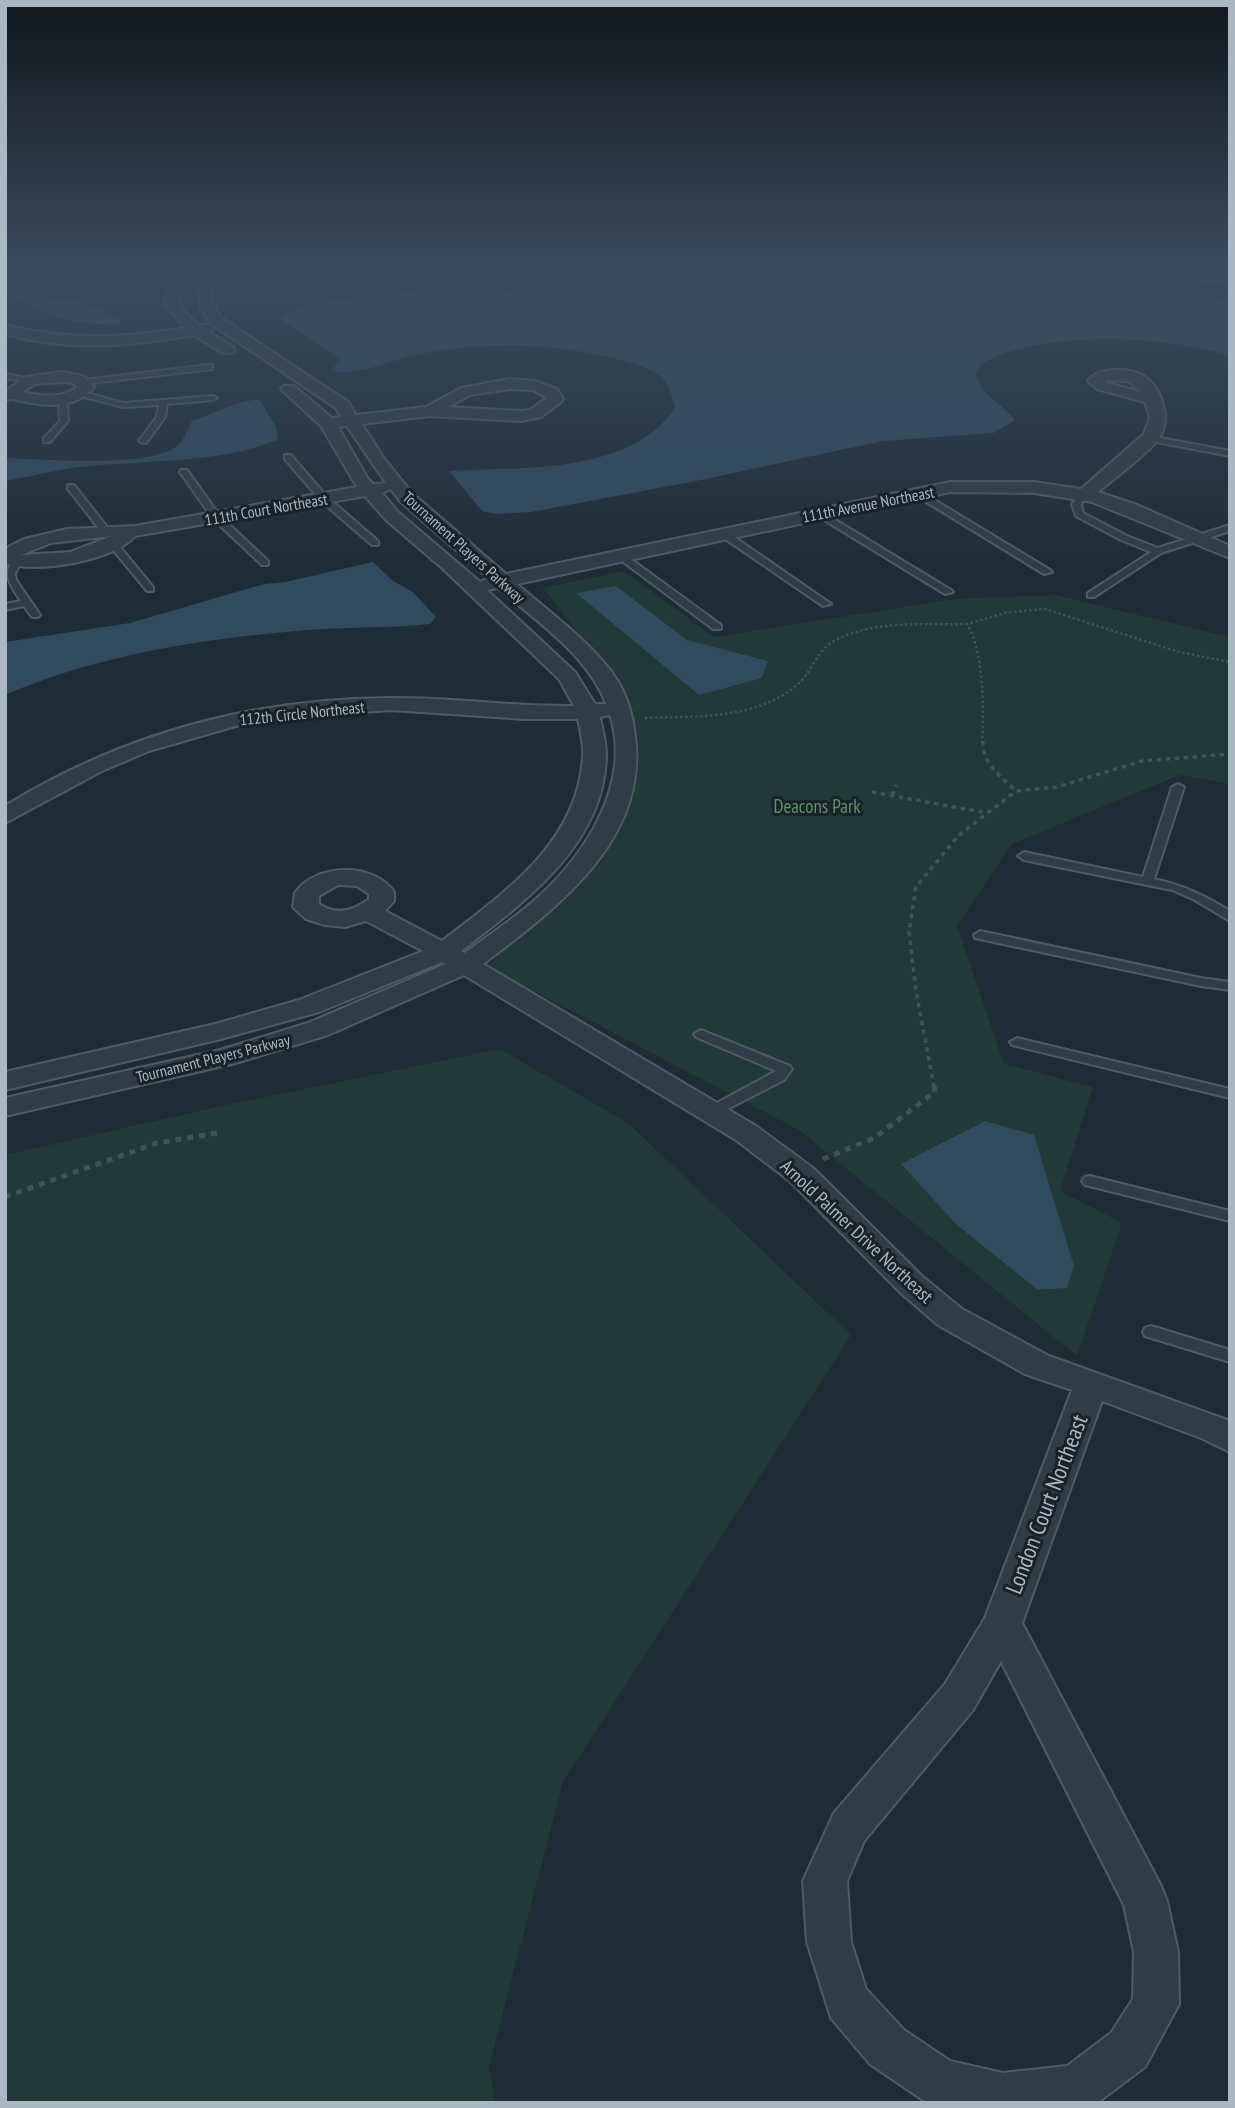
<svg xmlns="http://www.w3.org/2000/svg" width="1235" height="2108" font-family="'PT Sans Narrow',sans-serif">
	<rect width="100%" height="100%" fill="#1e2c36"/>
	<!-- green -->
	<g fill="#213937">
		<path d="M 624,571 L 714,637 L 954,599 L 1055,595 L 1230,637 L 1230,784 L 1180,775 L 1012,844 L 957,926 L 1004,1064 L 1093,1087 L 1060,1191 L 1122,1223 L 1077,1356 L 799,1130 L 499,973 L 490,964 C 511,940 540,924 563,902 C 613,855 660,776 626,706 C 605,663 572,626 543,588 Z"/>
		<polygon points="500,1049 628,1123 851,1335 563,1782 489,2066 496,2103 5,2103 5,1155 235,1103"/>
	</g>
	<!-- water -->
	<g fill="#304a5e">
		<path d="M 398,292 L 1198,294 L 1230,300 L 1230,356 C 1163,335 1043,329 981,364 L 976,375 C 987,402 998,399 1015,420 L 993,433 L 883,441 L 691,482 L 531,512 L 496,514 L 482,511 L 449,471 C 521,467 630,475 675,408 C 673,398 670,387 663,379 C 656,370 636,364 625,361 C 555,342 485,341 414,355 C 387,361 359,377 331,370 L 341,360 L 281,319 L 301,305 Z"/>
		<path d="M 22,294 L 83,302 L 122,321 L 117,325 C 82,324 45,319 17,296 Z"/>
		<path d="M 259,399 L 276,427 L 278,439 C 224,464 139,460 80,467 C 55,470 30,477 5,481 L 5,458 C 43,459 151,469 179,445 C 184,439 188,428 192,421 L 238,403 Z"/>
		<path d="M 373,562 L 393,581 L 413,592 L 436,617 L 430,624 C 395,628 359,627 323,629 C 216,637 105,652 5,695 L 5,642 L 130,623 L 264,584 L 285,582 Z"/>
		<polygon points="616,586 687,640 768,661 762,678 699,695 576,593"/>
		<polygon points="985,1121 1034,1135 1074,1266 1067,1288 1038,1290 957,1225 901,1164"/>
	</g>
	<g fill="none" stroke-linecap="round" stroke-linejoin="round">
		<defs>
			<g id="lane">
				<polygon points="209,365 212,365 212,369 84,384 80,382 84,380"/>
				<polygon points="5,374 35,380 31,382 5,378"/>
				<polygon points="79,391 124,403 213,396 217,398 213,400 167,404 165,417 146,443 143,443 139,441 157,417 159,405 124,407 76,395 75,393"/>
				<polygon points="16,393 19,393 19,397 5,400 5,396"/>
				<polygon points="63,396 67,398 68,421 50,442 44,442 44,438 60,421 59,398"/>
				<polygon points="1149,436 1230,451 1230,456 1146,440 1145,438"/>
				<polygon points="285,455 291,455 327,497 378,541 378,545 372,545 321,501 285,459"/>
				<polygon points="181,470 187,470 219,515 268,561 268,565 262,565 213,519 180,472"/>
				<polygon points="68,485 74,485 107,527 107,531 101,531 68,489"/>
				<polygon points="918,490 1050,570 1052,572 1044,574 915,495 914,493"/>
				<polygon points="1081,493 1088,495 1081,504 1083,513 1127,536 1158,548 1230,525 1230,531 1161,553 1094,597 1088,597 1088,593 1151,552 1121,540 1076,516 1072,504"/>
				<polygon points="819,510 951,590 953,592 945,594 816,515 816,511"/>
				<polygon points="721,532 727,532 831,604 823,606 721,536"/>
				<polygon points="110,542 116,542 153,587 153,591 147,591 110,546"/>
				<polygon points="618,554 624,554 721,625 721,629 713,629 618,558"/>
				<path d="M 16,558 L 21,561 L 15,574 L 16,580 L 40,615 L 38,617 L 32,617 L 24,606 L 5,610 L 5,604 L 21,601 C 11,587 0,571 16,558 Z"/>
				<path d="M 1178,784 L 1184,787 L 1154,879 C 1183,885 1205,896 1230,911 L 1230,921 L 1193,899 L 1172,890 L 1024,860 L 1018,856 L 1024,852 L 1143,877 L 1172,787 Z"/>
				<polygon points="980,931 1201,978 1230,982 1230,990 1201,986 975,938 974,935"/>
				<polygon points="701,1030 790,1066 792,1069 784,1080 716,1115 706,1115 704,1112 706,1109 776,1071 696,1037 694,1034"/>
				<polygon points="1017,1038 1230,1089 1230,1098 1012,1045 1010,1042"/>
				<polygon points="1090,1176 1230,1211 1230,1221 1085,1185 1082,1181 1085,1177"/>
				<polygon points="1151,1326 1230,1350 1230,1362 1145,1336 1143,1332 1145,1328"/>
			</g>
			<g id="street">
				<path d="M 196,270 L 211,270 L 208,274 L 213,303 L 220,317 L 348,402 L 356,415 L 426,407 L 461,388 L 510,379 L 535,381 L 557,389 L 563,399 L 561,402 L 541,417 L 521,421 L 430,416 L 362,424 L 385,460 L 412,493 L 506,574 L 950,482 L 1034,482 L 1081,489 L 1144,434 L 1150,417 L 1145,402 L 1097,389 L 1088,381 C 1099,366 1133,367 1148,379 C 1163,392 1171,421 1159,438 C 1147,455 1114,478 1098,492 L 1137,505 L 1230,546 L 1230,558 L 1092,502 L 1034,493 L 950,492 L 517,584 C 549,612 594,644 617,680 C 627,696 633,717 635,736 C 649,840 557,908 483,964 L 756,1126 L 813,1168 L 923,1277 L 962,1309 L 1049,1356 L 1230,1421 L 1230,1452 L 1201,1438 L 1102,1401 L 1022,1623 L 1161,1886 L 1167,1901 L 1178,1952 L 1179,2004 L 1145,2067 L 1097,2103 L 930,2103 L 923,2100 L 870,2064 L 831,2018 L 807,1942 L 803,1881 L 834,1813 L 945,1684 L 985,1618 L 1072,1390 L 1025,1374 L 938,1325 L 901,1293 L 791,1182 L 736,1140 L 464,975 L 328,1035 L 236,1063 L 5,1116 L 5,1098 L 220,1050 L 308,1023 L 446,964 L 442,962 L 319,1012 L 221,1039 L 5,1090 L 5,1072 L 215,1024 L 299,1000 L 423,951 L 366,921 L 345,927 L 325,925 L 306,919 L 293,907 L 295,893 C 315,863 374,862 394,892 L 394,901 L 385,911 L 442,941 C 505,892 578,843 583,756 C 584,744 580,730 578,719 L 523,719 L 391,710 L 289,717 L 239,725 L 149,751 L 102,771 L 5,823 L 5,806 C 122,734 252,699 389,698 C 451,697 512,707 574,706 L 559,679 L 441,567 L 386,520 L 365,496 L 135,536 C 114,561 35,574 5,563 L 5,550 L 10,546 L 24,539 L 67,529 L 135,526 L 357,487 L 321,426 L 281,389 L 284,386 L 294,386 L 332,418 L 341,417 L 336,408 L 210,323 L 201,308 L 196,281 C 168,294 180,311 199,325 L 212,325 L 214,328 L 209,332 L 233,347 L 235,350 L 233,353 L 223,353 L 194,335 C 130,346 68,352 5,334 L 5,325 C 69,341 121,338 185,328 L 167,306 L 165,297 L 174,282 ZM 1105,380 L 1128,381 L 1141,392 L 1107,383 ZM 510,389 L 533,390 L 547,398 L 530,410 L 521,411 L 448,407 L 470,395 ZM 347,426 L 386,483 L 373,484 L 368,479 L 338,427 ZM 391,489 L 400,501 L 488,578 L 480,582 L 398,512 L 382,493 ZM 112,536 L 70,552 L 21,555 L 51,543 ZM 498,588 C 536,621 588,655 606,704 L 595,704 L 575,672 L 487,590 ZM 610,715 C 632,783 586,854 537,898 C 515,918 489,935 465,953 L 461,951 C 524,902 606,844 606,754 C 606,742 602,729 600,717 ZM 338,885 L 357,886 L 369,894 L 369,899 C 353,911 336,916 319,904 L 319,896 ZM 1001,1661 L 1124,1905 L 1134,1952 L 1133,1999 L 1111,2033 L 1067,2066 L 1003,2073 L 950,2061 L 904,2030 L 866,1989 L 851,1942 L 847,1881 L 864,1841 L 973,1710 Z"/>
				<path d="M 62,372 L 83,376 L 94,387 C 74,412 38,406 10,398 L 6,391 L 25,377 ZM 62,382 L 73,383 L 77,387 C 61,399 41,396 22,392 L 35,384 Z"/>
			</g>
			<polygon id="secondary" points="5,270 1230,270 1230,280 5,278"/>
		</defs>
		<!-- lane casing -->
		<use href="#lane" stroke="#4e5b65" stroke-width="4"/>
		<!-- street casing -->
		<use href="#street" stroke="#4e5b65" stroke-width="4"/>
		<!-- secondary casing -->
		<use href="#secondary" stroke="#4e5b65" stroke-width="4"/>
		<!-- path-far2 -->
		<g stroke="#3f5554" stroke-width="2.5" stroke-dasharray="2.5 2.5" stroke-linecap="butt">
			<path d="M 645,718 C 695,716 758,720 798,684 C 813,671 817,649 836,640 C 874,620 925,625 967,624"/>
			<path d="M 982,743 C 984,710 984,652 967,624 L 1005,613 L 1045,609 L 1179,652 L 1230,662"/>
		</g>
		<!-- path-far1 -->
		<g stroke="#3f5554" stroke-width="3.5" stroke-dasharray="4.5 4.5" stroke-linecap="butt">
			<path d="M 983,741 C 981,762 1002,778 1016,791 L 1057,787 L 1142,761 L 1230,754"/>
			<polyline points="872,792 987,813"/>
			<polyline points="892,795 896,785"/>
			<polyline points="934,1087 916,991 909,932 916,887 958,836 1016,791"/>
		</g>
		<!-- path -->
		<g stroke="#3f5554" stroke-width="5" stroke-dasharray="6 6" stroke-linecap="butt">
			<polyline points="823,1159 874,1138 935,1092 934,1086"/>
			<polyline points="5,1197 157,1143 217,1133"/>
		</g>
		<!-- lane -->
		<use href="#lane" fill="#313d46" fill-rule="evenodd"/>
		<!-- street -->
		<use href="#street" fill="#313d46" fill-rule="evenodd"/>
		<!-- secondary -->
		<use href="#secondary" fill="#3f4d59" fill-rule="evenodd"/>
	</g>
	<!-- sky -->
	<linearGradient id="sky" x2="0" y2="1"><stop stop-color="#10181e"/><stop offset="0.48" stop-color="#3b4b5d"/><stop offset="1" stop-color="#3b4b5d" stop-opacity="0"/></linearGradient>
	<rect width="1235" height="565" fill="url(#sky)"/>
	<g text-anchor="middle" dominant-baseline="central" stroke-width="6" stroke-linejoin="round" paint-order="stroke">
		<!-- far-street labels -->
		<g font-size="16" fill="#aab8c4" stroke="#17222a">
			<text transform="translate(868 504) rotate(-11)">111th Avenue Northeast</text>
			<text transform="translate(266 509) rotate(-10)">111th Court Northeast</text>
			<text transform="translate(464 547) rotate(42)">Tournament Players Parkway</text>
			<text transform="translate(302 713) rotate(-6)">112th Circle Northeast</text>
			<text transform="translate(213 1058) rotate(-14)">Tournament Players Parkway</text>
		</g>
		<!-- park labels -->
		<g font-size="19" fill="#629465" stroke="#17222a">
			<text x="817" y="806">Deacons Park</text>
		</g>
		<!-- street labels -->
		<g font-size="19" fill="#aab8c4" stroke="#17222a">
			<text transform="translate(857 1231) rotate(43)">Arnold Palmer Drive Northeast</text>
		</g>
		<!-- near-street labels -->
		<g font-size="23" fill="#aab8c4" stroke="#17222a">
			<text transform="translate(1046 1504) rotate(-69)">London Court Northeast</text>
		</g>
	</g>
	<!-- border -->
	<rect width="1235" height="2108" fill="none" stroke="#aab8c4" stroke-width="14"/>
</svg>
